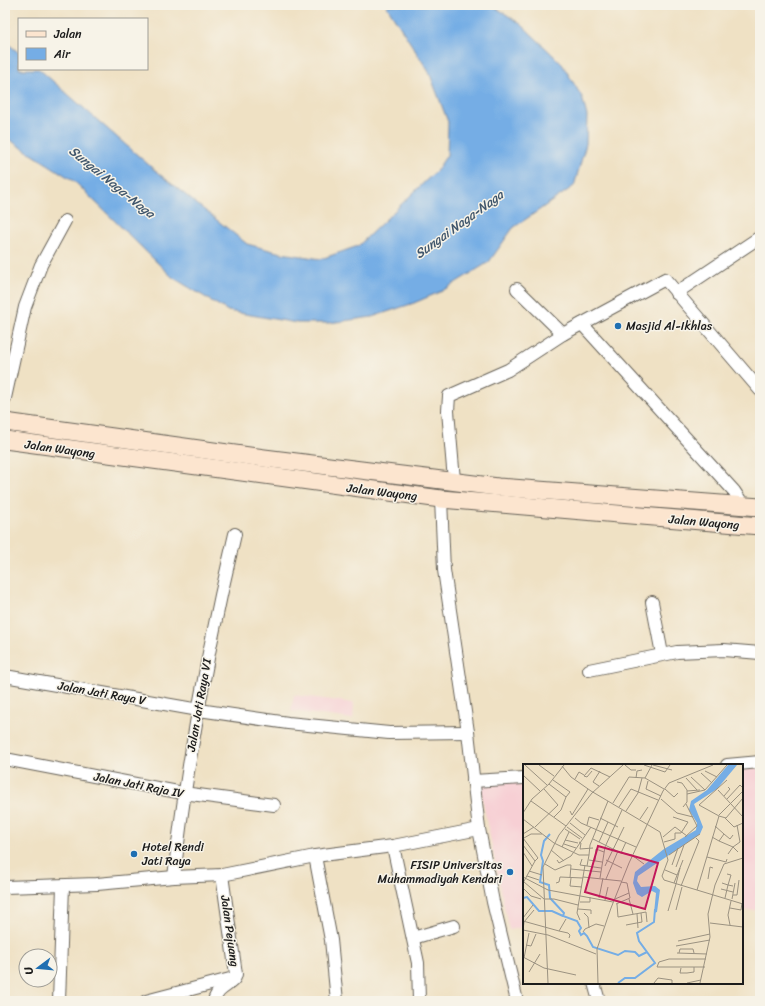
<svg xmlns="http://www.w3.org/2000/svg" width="765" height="1006" font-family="Sriracha,sans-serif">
	<rect width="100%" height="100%" fill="#f7f3e8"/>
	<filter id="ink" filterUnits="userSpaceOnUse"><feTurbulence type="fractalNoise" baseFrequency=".025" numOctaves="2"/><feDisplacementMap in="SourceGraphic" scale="8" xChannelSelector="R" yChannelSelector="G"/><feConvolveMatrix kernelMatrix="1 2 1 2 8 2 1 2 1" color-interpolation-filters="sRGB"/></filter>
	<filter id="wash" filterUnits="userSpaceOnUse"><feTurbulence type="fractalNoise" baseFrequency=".012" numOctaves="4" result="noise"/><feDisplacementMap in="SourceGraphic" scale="16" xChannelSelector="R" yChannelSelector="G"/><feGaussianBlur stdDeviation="0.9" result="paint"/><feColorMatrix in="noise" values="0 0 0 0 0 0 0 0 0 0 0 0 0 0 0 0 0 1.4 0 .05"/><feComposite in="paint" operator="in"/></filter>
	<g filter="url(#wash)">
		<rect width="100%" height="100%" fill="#efe1c4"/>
		<!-- built -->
		<g fill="#f7cfd4">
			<polygon points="294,695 354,703 353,719 291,711"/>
			<polygon points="760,768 760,910 742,911 742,769"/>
			<polygon points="524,780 524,927 509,930 479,783"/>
		</g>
		<!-- water -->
		<polygon fill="#75ade5" stroke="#486480" points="386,5 492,5 522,25 562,64 582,97 587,116 586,144 574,186 513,228 489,262 442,291 414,303 372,317 329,323 297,323 228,311 172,277 74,181 5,137 5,41 19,53 19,69 39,69 158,173 247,244 281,253 321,259 358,246 437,170 447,155 448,122 429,72"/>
	</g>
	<g filter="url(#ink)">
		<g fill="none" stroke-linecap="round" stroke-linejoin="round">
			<defs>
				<g id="street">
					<polyline points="517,289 563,334"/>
					<polyline points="676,293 760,237"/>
					<polyline points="582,324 734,491 744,506"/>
					<polyline points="5,398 25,307 41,265 65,221"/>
					<polyline points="454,480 448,411 449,396 508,370 563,334 665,279 760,390"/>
					<polyline points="441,499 444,570 468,732 479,829 493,902 517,1001"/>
					<polyline points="652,602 662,654"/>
					<polyline points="589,670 677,652 724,650 760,653"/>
					<polyline points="5,676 199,710 288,723 389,733 468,732"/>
					<polyline points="5,759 183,793 274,805"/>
					<polyline points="727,765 760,762"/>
					<polyline points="473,781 524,778"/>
					<polyline points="393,846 418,963 419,1001"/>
					<polyline points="315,856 331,940 337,1001"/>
					<path d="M 174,877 C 187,761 208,647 235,534"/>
					<polyline points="5,887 97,884 174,877 222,875 315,856 393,846 479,829"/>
					<polyline points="413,938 454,926"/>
					<polyline points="594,983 599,1001"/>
					<polyline points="59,1001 63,886"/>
					<polyline points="146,1001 230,979"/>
					<path d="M 214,1001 C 218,985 234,986 236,974 L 222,875"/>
				</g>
				<g id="secondary">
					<polyline points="5,422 264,458 498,487 760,507"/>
					<polyline points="5,440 441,499 760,526"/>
				</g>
			</defs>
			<!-- street casing -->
			<use href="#street" stroke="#666157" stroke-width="14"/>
			<!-- secondary casing -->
			<use href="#secondary" stroke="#666157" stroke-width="19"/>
			<!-- street -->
			<use href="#street" stroke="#fff" stroke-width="12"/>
			<!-- secondary -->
			<use href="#secondary" stroke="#fce5cf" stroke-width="17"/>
		</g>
	</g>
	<!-- markers -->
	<g fill="#1f6fb2" stroke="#f7f3e8" stroke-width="1.5">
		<circle cx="618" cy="326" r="4"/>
		<circle cx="134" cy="854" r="4"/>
		<circle cx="510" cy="872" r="4"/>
	</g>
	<g text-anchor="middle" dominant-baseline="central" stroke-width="3" stroke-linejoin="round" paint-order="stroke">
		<!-- poi labels -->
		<g font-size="12" fill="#1c1c1c" stroke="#f7f3e8" text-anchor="start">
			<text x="626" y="326">Masjid Al-Ikhlas</text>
			<text x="142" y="847">Hotel Rendi<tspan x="142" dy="14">Jati Raya</tspan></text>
			<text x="502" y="865" text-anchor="end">FISIP Universitas<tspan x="502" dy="14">Muhammadiyah Kendari</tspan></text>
		</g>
		<!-- street labels -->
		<g font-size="12" fill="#1c1c1c" stroke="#f7f3e8">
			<text transform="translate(60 449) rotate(8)">Jalan Wayong</text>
			<text transform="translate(382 492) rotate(7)">Jalan Wayong</text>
			<text transform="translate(704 522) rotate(5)">Jalan Wayong</text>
			<text transform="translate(102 693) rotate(10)">Jalan Jati Raya V</text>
			<text transform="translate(199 705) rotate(-80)">Jalan Jati Raya VI</text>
			<text transform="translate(139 785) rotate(11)">Jalan Jati Raja IV</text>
			<text transform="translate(230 931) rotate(82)">Jalan Pejuang</text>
		</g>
		<!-- water labels -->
		<g font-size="13" font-style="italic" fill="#40566c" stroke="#f7f3e8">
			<text transform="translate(112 182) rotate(39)">Sungai Naga-Naga</text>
			<text transform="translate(459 224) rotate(-36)">Sungai Naga-Naga</text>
		</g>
	</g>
	<!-- overview -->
	<g transform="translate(523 764)">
		<rect width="220" height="220" fill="#efe1c4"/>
		<path d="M 205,1 L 214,1 L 194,25 L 171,40 L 180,63 L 177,70 L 115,112 L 114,117 L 118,123 L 132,122 L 137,126 L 134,148 L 131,149 L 133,129 L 129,127 L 119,133 L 114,130 L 110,119 L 112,108 L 141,85 L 173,66 L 174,59 L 166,46 L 168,37 L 184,26 Z" fill="#75ade5"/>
		<path fill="none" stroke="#75ade5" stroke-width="2" d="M 27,70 L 21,77 L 18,91 L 20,97 L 17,118 L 26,121 L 27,134 L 41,149 L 40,152 L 54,157 L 58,164 L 56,167 L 58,171 L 61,169 L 64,172 L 70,183 L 95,191 L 102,187 L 112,188 L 116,192 L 124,188M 0,134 L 4,133 L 16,147 L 29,147 L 40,152M 95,219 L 102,214 L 112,214 L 132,199 L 116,177 L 114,169 L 131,158 L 132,145"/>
		<path fill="none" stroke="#9b9281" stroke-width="1" d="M 2,1 L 24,21M 16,1 L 31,12M 102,1 L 108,6 L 113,6M 121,1 L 142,8 L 147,1M 130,1 L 149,6M 39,2 L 48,13 L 68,27 L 137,68 L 145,96 L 139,112 L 141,116 L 220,140M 69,7 L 64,13 L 61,12 L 68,4 L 87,13M 182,7 L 194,13M 178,9 L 189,19M 0,11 L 17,27M 168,13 L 182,26M 113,14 L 114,7 L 119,6M 122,14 L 141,25M 163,14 L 174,26M 52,15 L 56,8 L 61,11M 30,16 L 47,28 L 43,33M 125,17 L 123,25 L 138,32M 154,18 L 159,19 L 164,26 L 164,38 L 160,43M 26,20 L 43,33 L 38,46 L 31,53M 76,22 L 70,18 L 77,7M 142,25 L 151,33 L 155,29M 195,26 L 220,53M 164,27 L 177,26M 164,30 L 182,26 L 204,1M 201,32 L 207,25 L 205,23M 138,35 L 154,49 L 170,53M 204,35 L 217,21 L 220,24M 8,37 L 43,62M 90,39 L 106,13 L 122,14 L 129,1M 96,43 L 108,25 L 135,36M 47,47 L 49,51 L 65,25M 103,47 L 115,29 L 119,14M 0,49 L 9,35 L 26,20 L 41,1M 196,51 L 220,27M 196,52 L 176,41 L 204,16M 52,54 L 58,59 L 113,83M 77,54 L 95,63M 202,54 L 211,63 L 220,59M 0,55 L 31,79 L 56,91 L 66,91 L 64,102M 117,55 L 125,43M 47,59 L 62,71M 64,61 L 66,53 L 76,56M 192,62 L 201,70M 12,63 L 35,41 L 21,25M 44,63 L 59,74M 42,65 L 57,75M 0,70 L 11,63M 140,73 L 152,63 L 164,72M 162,73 L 174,62 L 163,40M 189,73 L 196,77 L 201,70 L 207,75 L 210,71M 0,74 L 15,94 L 12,97M 1,74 L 8,70 L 19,70M 70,75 L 98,89 L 109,91M 42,76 L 55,79M 196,77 L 210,83 L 217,78 L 214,61M 56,78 L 58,79 L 57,85 L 70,84M 76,78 L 85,58M 141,78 L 152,75 L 152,69 L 158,69 L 165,58 L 150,53M 41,80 L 53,84M 0,81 L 12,97 L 0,119M 39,83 L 46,68M 28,86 L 41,97M 0,88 L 9,102M 98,89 L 103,78M 205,90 L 210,83 L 215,88M 66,91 L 67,81 L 85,37M 146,91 L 177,70M 110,92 L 121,100M 184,93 L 203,98 L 204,95M 59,95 L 57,101 L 78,104M 34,96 L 36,99 L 48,92 L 68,63M 66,96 L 79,98M 83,96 L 99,104M 72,97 L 73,85 L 81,88M 22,100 L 32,106 L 44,101M 44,101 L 48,101 L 47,114M 149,101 L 155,84M 82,102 L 101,63M 153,103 L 161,81M 48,105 L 78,108M 142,106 L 154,111M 6,107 L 19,111M 4,112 L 16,116M 0,113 L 25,126 L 90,138M 60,113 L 62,101M 48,114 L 47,122 L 59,123M 77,114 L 82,83 L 99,46M 83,115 L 95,87M 185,115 L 187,103 L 190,104M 1,118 L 21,135M 33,119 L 36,118 L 37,113 L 60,114M 151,119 L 160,96M 199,119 L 205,121 L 208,111 L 204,110M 153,120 L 157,104M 158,122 L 176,77 L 173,74M 0,124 L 8,132 L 18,135M 198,125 L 210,128M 174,126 L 196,52 L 203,54 L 220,34M 210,131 L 214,131 L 216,116M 76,134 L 80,114M 202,134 L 205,121 L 210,122M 22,135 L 31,135 L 55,141M 92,135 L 106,129M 106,135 L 110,150M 209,135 L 212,119M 82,136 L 85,123M 57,138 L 67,138 L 67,133M 93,140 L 107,134 L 104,119 L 98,118M 94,140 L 95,153 L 123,148 L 124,158M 207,144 L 218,146 L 219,139M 55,145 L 68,146 L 68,150M 153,146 L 159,123M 145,147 L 153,120M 61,149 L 65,153 L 66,164M 114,150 L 115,164M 0,154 L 10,141M 57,156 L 54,149 L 60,113 L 98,117M 0,157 L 36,167 L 43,155M 187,159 L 220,163M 103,161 L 119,158 L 118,149M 207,161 L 205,151 L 208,137M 0,166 L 25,171 L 73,190M 0,166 L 1,158 L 11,146M 36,167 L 45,169 L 47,171 L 46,174M 60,168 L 62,165 L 73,160 L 81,162M 155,177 L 187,170M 3,181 L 8,182 L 13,170M 153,182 L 187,176M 154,189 L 184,190M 156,189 L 157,185 L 170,185 L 171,189M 0,193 L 21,204 L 53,211M 1,194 L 6,169M 182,203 L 134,203 L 136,198 L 146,195 L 183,195M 158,204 L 157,209 L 164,209 L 171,208 L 171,203M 6,208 L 17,190M 25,219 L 20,103 L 36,71 L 69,29 L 100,1M 75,219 L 74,185 L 88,144 L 106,99 L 140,27 L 146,19 L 190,1M 131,219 L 135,214 L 149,216 L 149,219M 164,219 L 178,216M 177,219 L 187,173 L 185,150 L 192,121 L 201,100 L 220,94"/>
		<path fill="#c2185b" fill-opacity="0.15" stroke="#c2185b" stroke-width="2" d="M 75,82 L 135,99 L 122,145 L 62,128 Z"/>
		<rect width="220" height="220" fill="none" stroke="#1c1c1c" stroke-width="2"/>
	</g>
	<!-- margin -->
	<rect width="765" height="1006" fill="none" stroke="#f7f3e8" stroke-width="20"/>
	<!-- legend -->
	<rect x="18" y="18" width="130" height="52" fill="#f7f3e8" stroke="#9f9d96"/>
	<rect x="26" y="31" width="20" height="6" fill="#fce5cf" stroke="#9f9d96"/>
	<text x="54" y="38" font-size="12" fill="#1c1c1c">Jalan</text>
	<rect x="26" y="48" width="20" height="12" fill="#75ade5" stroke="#9f9d96"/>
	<text x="54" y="58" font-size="12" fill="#1c1c1c">Air</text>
	<!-- north arrow -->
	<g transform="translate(38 968) rotate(254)"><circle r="19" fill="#f7f3e8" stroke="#9f9d96"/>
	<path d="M0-3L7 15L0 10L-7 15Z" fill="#1f6fb2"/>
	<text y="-6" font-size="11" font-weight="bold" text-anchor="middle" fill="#1c1c1c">U</text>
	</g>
</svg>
